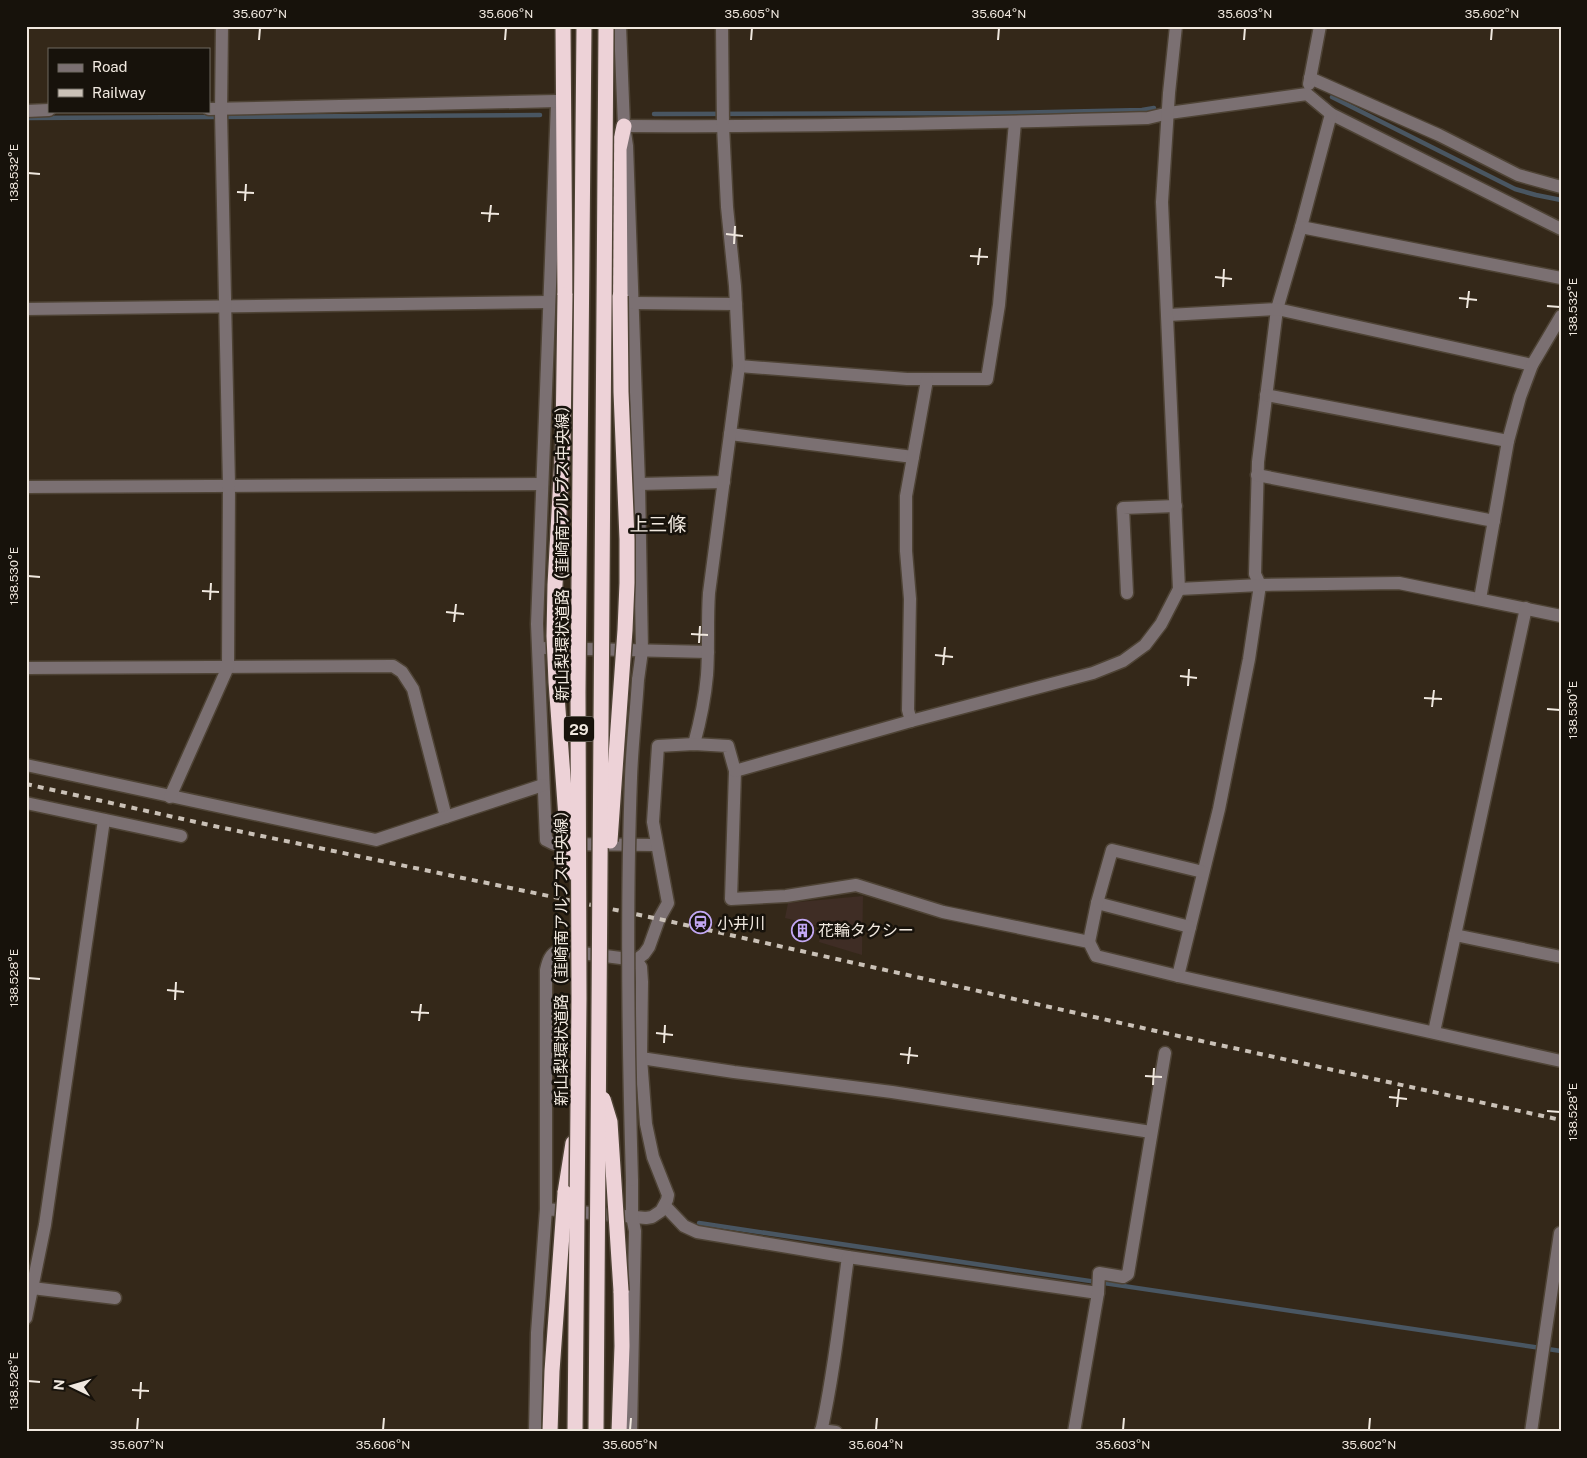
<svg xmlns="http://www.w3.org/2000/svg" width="1587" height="1458" font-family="'Public Sans','Noto Sans JP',sans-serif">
	<rect width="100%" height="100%" fill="#342819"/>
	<!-- industrial -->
	<polygon fill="#3f2d25" points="863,896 862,955 819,942 823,927 785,918 788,903"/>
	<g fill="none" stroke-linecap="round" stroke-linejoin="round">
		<!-- stream -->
		<g stroke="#495662" stroke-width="4.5">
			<polyline points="1332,97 1515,189 1536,195 1561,200"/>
			<polyline points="654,114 1002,113 1142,110 1154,108"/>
			<polyline points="26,118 540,115"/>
			<polyline points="699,1223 1561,1351"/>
		</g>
		<defs>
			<g id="minor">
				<polyline points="620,26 624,126 627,146 639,484 642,651 638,680"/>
				<polyline points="1310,78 1439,135 1518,175 1561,187"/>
				<polyline points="1309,84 1320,26"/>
				<polyline points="557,104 537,624 546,840 554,844 656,845"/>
				<polyline points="209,109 557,101"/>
				<polyline points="26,111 49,110"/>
				<polyline points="1331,114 1561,229"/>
				<path d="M 624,126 C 799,127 974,123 1148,118 L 1169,113 L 1307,94 L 1331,114 L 1301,227 L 1277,309 L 1258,462 L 1255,574 L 1260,585 L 1249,659 L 1219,809 L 1178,976"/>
				<polyline points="1301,227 1561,278"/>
				<polyline points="633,303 736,304"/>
				<polyline points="26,309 549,302"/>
				<polyline points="1168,315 1277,309 1532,365"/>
				<polyline points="739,366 907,379 987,379 999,305 1015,122"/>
				<polyline points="1266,395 1508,441"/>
				<polyline points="730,434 913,457"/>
				<polyline points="1257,475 1494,521"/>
				<polyline points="639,484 724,482"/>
				<polyline points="26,487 542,484"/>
				<polyline points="1179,589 1260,585 1399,583 1561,616"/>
				<polyline points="1127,593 1123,508 1176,506"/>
				<polyline points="1480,599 1508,441 1520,397 1532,365 1561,316"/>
				<polyline points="545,648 708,652"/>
				<polyline points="26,668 393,666 402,672 413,689 446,817"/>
				<polyline points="911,721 908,710 910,599 906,551 906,496 927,380"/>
				<path d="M 694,744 C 700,722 705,699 707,675 C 709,648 707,621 709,593 L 739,366 L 735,286 L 727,207 L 723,126 L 722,26"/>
				<polyline points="26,765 376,840 543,785"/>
				<polyline points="735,771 731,899 786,896 856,885 943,912 1089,942 1096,956 1178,976 1561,1061"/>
				<polyline points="170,797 228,667 229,485 221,112 222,26"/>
				<polyline points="26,803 181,836"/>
				<polyline points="1097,903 1190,927"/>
				<polyline points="1455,935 1561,957"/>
				<polyline points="1089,942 1097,903 1112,850 1203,872"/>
				<polyline points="636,960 644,954 649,947 659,919 668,903 653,822 658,746 694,744 728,746 735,771 911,721 1093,673 1123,661 1145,645 1161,624 1179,589 1162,202 1169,93 1176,26"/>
				<polyline points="1434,1032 1526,608"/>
				<polyline points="641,1058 734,1072 892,1092 1151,1132"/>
				<polyline points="665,1206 684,1226 697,1232 848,1257 1098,1293"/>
				<polyline points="32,1288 115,1298"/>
				<polyline points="26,1318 45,1225 104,820"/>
				<polyline points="821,1430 836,1432"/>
				<path d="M 535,1432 L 537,1333 L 546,1209 L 546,970 C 548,961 550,954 559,950 L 636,960 L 641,967 L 642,982 L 641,1058 L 646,1124 L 653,1157 L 668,1195 L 667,1200 L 661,1211 L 652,1217 L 646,1218 L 546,1209"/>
				<polyline points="631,1432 635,1231 632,1216 632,1180"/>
				<path d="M 821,1432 C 834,1374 840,1315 848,1257"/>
				<polyline points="1074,1432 1098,1293 1099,1273 1123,1277 1128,1274 1165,1053"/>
				<polyline points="1531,1432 1560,1233"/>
			</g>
			<g id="highway">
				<polyline points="563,26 565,295"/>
				<polyline points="620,296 619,149 624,126"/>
				<polyline points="565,1193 573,1143"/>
				<polyline points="619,1432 622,1346 621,1291"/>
			</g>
		</defs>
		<!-- minor casing -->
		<use href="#minor" stroke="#4e4335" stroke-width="15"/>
		<!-- highway casing -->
		<use href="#highway" stroke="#4e4335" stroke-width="18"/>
		<!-- minor -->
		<use href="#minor" stroke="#7b7072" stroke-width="12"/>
		<!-- highway -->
		<use href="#highway" stroke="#edd2d7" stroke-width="15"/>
		<!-- rail -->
		<polyline stroke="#cac1b7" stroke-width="4" stroke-dasharray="6 6" stroke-linecap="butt" points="26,784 214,826 659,919 1165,1033 1561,1120"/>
		<defs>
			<path id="minor-bridge" d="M 632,1180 C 628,1046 626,912 631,778 C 632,746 636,713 638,680"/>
			<g id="highway-bridge">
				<polyline points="565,295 563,440 555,585 554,636 556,682 570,872"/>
				<polyline points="610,841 625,630 627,583 627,539 621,392 620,296"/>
				<polyline points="603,1099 610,1122 621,1291"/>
				<polyline points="550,1432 552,1371 565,1193"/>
				<polyline points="575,1432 579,998 578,693 584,26"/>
				<polyline points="596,1432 606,26"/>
			</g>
		</defs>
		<!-- minor-bridge casing -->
		<use href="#minor-bridge" stroke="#4e4335" stroke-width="15" stroke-linecap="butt"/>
		<!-- highway-bridge casing -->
		<use href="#highway-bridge" stroke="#4e4335" stroke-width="18" stroke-linecap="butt"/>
		<!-- minor-bridge -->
		<use href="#minor-bridge" stroke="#7b7072" stroke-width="12"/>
		<!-- highway-bridge -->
		<use href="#highway-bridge" stroke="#edd2d7" stroke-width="15"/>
	</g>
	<!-- ticks -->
	<path fill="none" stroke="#f0e8df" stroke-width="2" d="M 259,40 L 260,28M 505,40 L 506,28M 751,40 L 752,28M 998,40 L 999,28M 1244,40 L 1245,28M 1491,40 L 1492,28M 28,173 L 40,174M 237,192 L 254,193M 245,201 L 246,184M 481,213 L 499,214M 489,222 L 491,205M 726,234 L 743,236M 734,244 L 735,226M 970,256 L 988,257M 978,265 L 980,248M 1215,277 L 1232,279M 1223,287 L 1224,269M 1459,298 L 1477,300M 1547,306 L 1560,307M 1467,308 L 1469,291M 28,576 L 40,577M 202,591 L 219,592M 210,600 L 211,583M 446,612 L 464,614M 454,622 L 456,604M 691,634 L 708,635M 699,643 L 700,626M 935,655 L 953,657M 943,665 L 945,647M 1180,676 L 1197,678M 1188,686 L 1189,669M 1424,698 L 1442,699M 1432,707 L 1434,690M 1547,709 L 1560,710M 28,978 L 40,979M 167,990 L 184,992M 175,1000 L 176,982M 411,1012 L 429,1013M 419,1021 L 421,1004M 656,1033 L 673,1035M 664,1043 L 665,1025M 900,1054 L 918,1056M 908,1064 L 910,1047M 1145,1076 L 1162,1077M 1153,1085 L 1154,1068M 1389,1097 L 1407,1099M 1397,1107 L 1399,1089M 1547,1111 L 1560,1112M 28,1381 L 40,1382M 132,1390 L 149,1391M 140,1399 L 141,1382M 137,1430 L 138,1418M 383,1430 L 384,1418M 630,1430 L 631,1418M 876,1430 L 877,1418M 1123,1430 L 1124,1418M 1369,1430 L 1370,1418"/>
	<!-- icons -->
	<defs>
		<symbol id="station-ring" viewBox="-11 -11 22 22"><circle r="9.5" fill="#17120b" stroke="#c2a7f2" stroke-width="1.5"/><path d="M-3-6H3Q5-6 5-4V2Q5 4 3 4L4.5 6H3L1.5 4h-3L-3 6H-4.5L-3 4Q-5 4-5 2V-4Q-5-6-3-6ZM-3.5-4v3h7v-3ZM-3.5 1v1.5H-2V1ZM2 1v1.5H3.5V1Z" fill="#c2a7f2"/></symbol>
		<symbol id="building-ring" viewBox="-11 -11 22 22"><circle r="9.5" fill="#17120b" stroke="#c2a7f2" stroke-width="1.5"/><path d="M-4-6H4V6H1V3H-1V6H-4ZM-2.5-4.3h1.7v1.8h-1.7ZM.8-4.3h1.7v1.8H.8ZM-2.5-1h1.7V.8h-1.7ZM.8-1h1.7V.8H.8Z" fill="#c2a7f2"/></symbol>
	</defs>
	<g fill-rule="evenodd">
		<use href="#station-ring" x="688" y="910" width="25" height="25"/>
		<use href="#building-ring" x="790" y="918" width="25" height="25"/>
	</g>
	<g text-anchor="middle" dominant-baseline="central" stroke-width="5" stroke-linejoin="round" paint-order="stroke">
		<!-- shield labels -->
		<rect fill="#17120b" stroke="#afa89f" stroke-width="1" x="564" y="716.5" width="30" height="25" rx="4"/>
		<g font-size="15" font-weight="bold" fill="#f0e8df">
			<text x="579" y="729">29</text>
		</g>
		<!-- street labels -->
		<g font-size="16" fill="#f0e8df" stroke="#17120b">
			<text transform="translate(562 549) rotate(-90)">新山梨環状道路（韮崎南アルプス中央線）</text>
			<text transform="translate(561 954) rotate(-90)">新山梨環状道路（韮崎南アルプス中央線）</text>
		</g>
		<!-- poi labels -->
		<g font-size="16" fill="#f0e8df" stroke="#17120b" text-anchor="start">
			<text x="717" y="923">小井川</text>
			<text x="818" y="930">花輪タクシー</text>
		</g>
		<!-- quarter labels -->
		<g font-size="19" fill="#f0e8df" stroke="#17120b">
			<text x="658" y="524">上三條</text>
		</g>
	</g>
	<!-- border -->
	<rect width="1587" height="1458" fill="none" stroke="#17120b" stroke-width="55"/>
	<!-- legend -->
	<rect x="48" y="48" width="162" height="65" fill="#17120b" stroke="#6e6860"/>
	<rect x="58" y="64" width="25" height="8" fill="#7b7072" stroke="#6e6860"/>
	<text x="92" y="72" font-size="15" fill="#f0e8df">Road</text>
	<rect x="58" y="89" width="25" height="8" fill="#cac1b7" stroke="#6e6860"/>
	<text x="92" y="98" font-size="15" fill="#f0e8df">Railway</text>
	<!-- north arrow -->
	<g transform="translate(72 1386) rotate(275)" stroke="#17120b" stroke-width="4" paint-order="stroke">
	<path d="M0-4L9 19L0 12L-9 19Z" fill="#f0e8df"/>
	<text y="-8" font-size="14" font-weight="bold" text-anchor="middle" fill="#f0e8df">N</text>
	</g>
	<rect x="28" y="28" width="1532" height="1402" fill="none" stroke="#f0e8df" stroke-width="2"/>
	<g font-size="12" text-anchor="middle" fill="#f0e8df">
		<text x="260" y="18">35.607°N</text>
		<text x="506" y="18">35.606°N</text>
		<text x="752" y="18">35.605°N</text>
		<text x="999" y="18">35.604°N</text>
		<text x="1245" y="18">35.603°N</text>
		<text x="1492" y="18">35.602°N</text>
		<text transform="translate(14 173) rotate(-90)" y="4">138.532°E</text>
		<text transform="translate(1573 307) rotate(-90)" y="4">138.532°E</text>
		<text transform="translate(14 576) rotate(-90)" y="4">138.530°E</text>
		<text transform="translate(1573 710) rotate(-90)" y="4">138.530°E</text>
		<text transform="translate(14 978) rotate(-90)" y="4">138.528°E</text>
		<text transform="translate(1573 1112) rotate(-90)" y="4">138.528°E</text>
		<text transform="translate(14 1381) rotate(-90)" y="4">138.526°E</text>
		<text x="137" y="1449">35.607°N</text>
		<text x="383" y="1449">35.606°N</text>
		<text x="630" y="1449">35.605°N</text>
		<text x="876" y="1449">35.604°N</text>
		<text x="1123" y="1449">35.603°N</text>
		<text x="1369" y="1449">35.602°N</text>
	</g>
</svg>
